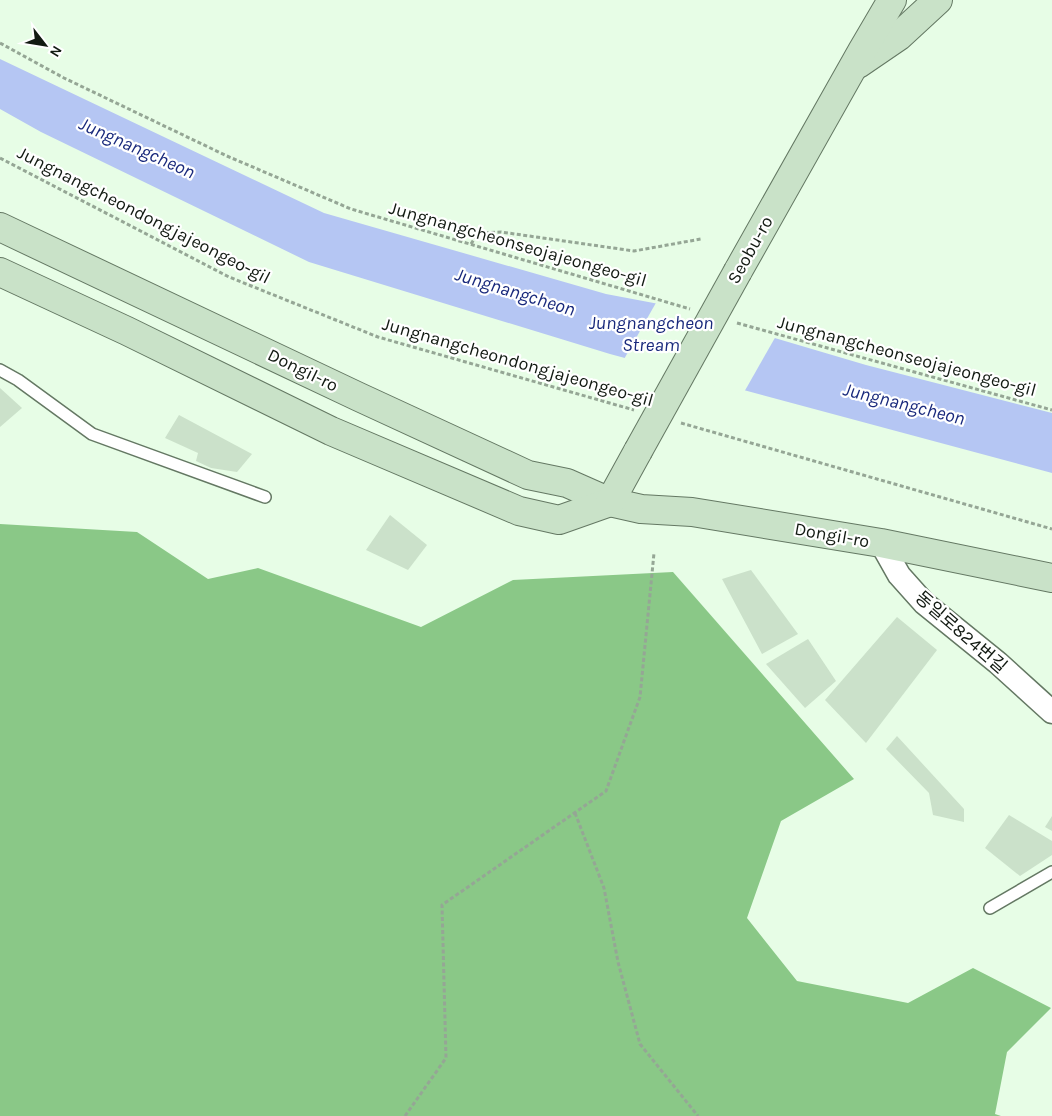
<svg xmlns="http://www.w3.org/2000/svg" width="1052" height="1116" font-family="Karla,'Noto Sans KR',sans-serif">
	<rect width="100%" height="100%" fill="#e7fde6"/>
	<!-- forest -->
	<polygon fill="#8ac887" points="0,524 137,532 208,579 258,568 421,627 513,580 673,572 854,779 781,821 747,918 797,981 908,1003 973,968 1051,1008 1007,1052 995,1114 1001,1116 0,1116"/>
	<!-- water -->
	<polygon fill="#b5c6f3" points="0,59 324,213 606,294 659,304 866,365 1052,413 1052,473 610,354 309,262 41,132 0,109"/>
	<!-- pier -->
	<polygon fill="#e7fde6" points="657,301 776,336 743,394 623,361"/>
	<!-- building -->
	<g fill="#cbe1ca">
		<polygon points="0,388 22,408 0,427"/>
		<polygon points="179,415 252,454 237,472 211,468 196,461 198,453 165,438"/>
		<polygon points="390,515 427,545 408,570 366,550"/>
		<polygon points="751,570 798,634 762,654 722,579"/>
		<polygon points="897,617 937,650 866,743 825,700"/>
		<polygon points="808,639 836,681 805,708 766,664"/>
		<polygon points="897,736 964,809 964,822 933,815 929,793 886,749"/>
		<polygon points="1009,815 1052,841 1052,855 1020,876 985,848"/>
		<polygon points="1052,816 1052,831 1045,827"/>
	</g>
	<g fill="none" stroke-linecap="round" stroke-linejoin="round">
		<defs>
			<g id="lane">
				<polyline points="0,370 18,380 92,434 265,497"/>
				<polyline points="990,908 1052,872"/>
			</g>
			<polyline id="street" points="881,543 899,575 924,603 998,663 1052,712"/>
			<g id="secondary">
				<polyline points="858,64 899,36 938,0"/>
				<polyline points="0,227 359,397 528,475 567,483 610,502 641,509 692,512 881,543 1052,578"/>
				<polyline points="738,271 862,51 892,0"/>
				<polyline points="0,272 127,331 331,431 519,511 559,520 610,502"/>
				<polyline points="610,502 638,451"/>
			</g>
		</defs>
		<!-- lane casing -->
		<use href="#lane" stroke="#647863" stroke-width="14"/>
		<!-- street casing -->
		<use href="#street" stroke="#647863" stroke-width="25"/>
		<!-- secondary casing -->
		<use href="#secondary" stroke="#647863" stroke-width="30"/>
		<!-- path -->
		<g stroke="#95a695" stroke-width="3" stroke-dasharray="4 2.5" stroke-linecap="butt">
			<polyline points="0,43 64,78 227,156 351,209 690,309"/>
			<polyline points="0,158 229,277 378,337 634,410"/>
			<polyline points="471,244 478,233 501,232 634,251 701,239"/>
			<polyline points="737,323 1052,410"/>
			<polyline points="681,423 1052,529"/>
			<polyline points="575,813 604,888 618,962 640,1044 698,1116"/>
			<polyline points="405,1116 446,1058 442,905 606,791 640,697 654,553"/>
		</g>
		<!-- lane -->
		<use href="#lane" stroke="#fff" stroke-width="11"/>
		<!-- street -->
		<use href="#street" stroke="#fff" stroke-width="22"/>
		<!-- secondary -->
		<use href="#secondary" stroke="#c9e2c8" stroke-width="28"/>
		<defs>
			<polyline id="secondary-bridge" points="638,451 738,271"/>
		</defs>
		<!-- secondary-bridge casing -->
		<use href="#secondary-bridge" stroke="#647863" stroke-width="30" stroke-linecap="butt"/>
		<!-- secondary-bridge -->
		<use href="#secondary-bridge" stroke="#c9e2c8" stroke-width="28"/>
	</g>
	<g text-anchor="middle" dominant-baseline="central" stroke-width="4.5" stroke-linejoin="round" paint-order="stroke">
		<!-- street labels -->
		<g font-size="18" fill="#121a12" stroke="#fff">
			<text transform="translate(144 215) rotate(27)">Jungnangcheondongjajeongeo-gil</text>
			<text transform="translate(518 244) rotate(16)">Jungnangcheonseojajeongeo-gil</text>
			<text transform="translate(750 250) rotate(-61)">Seobu-ro</text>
			<text transform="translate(907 356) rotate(15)">Jungnangcheonseojajeongeo-gil</text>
			<text transform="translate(518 362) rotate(16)">Jungnangcheondongjajeongeo-gil</text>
			<text transform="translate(303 370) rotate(26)">Dongil-ro</text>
			<text transform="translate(832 535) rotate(10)">Dongil-ro</text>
			<text transform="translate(961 632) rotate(41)">동일로824번길</text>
		</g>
		<!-- water labels -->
		<g font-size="19" font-style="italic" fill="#19297c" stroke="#fff">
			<text transform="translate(137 148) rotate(24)">Jungnangcheon</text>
			<text transform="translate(515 292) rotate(17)">Jungnangcheon</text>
			<text x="651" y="323">Jungnangcheon<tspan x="651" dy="22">Stream</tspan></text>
			<text transform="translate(904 404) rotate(14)">Jungnangcheon</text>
		</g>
	</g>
	<!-- north arrow -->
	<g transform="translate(45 45) rotate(121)" stroke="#ffffff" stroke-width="4" paint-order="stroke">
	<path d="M0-4L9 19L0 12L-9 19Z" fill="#121a12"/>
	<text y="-8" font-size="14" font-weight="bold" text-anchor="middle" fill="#121a12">N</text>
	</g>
</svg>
